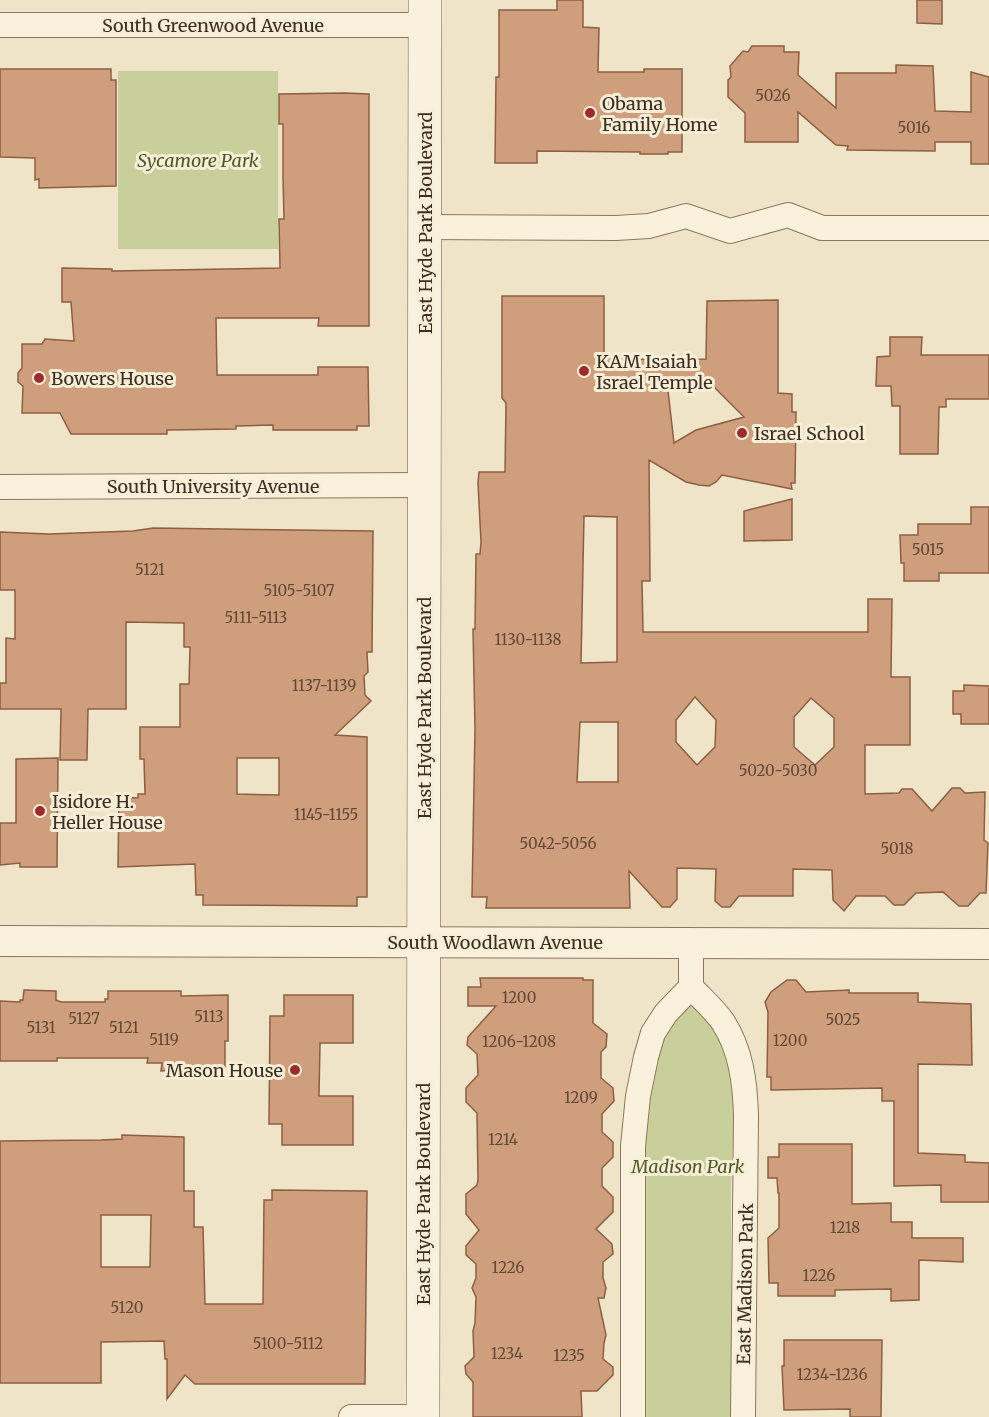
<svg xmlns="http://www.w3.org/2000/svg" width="989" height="1417" font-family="Merriweather,serif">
	<rect width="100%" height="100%" fill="#f0e4c8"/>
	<!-- green -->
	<g fill="#c9cf9b">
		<rect x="118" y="71" width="160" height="178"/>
		<polygon points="693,1004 699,1006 725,1047 735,1088 731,1186 731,1417 643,1417 644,1169 648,1093 662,1039 684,1007"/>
	</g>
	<!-- building -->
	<g fill="#cf9f7d" stroke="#8d5f41" stroke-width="1.5" fill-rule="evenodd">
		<polygon points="557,0 583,0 583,27 599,28 598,72 644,72 644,69 682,69 682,152 668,152 668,154 640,154 640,152 537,151 537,163 495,163 496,77 499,77 499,10 557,10"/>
		<polygon points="917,0 942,0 942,24 917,23"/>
		<polygon points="752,46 784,46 784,52 799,52 798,75 836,108 836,73 896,73 896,65 933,66 935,111 971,112 971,72 989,77 989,164 971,164 971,142 935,142 935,151 847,150 848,146 836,145 798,112 798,142 745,142 745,113 728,97 728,80 731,77 730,66 743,51 748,52"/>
		<polygon points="0,69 111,69 111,80 116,80 116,186 39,188 39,179 35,180 35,158 0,157"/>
		<polygon points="345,93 369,94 369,326 318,326 319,318 216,318 217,375 318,375 318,367 368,367 369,426 357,426 357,430 273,430 273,425 236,426 236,429 167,430 167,434 71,434 60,413 22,413 23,386 18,382 18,373 22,368 22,344 42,344 45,339 74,341 71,302 62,302 62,268 112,269 112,271 280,268 279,219 284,219 283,177 283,124 279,124 279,94"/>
		<path d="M 502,296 L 604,296 L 604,358 L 666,360 L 706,359 L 707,301 L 778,300 L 778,393 L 792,394 L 792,412 L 796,412 L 795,483 L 791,483 L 792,489 L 722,475 L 716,482 L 709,486 L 699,485 L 686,482 L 649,460 L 650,581 L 642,581 L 643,632 L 868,632 L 868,599 L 892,599 L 891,677 L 910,677 L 910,745 L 865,745 L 865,794 L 899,793 L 902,789 L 912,789 L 932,811 L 952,788 L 960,788 L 965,793 L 985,792 L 984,840 L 988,843 L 986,893 L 980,893 L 968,906 L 959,906 L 943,892 L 916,893 L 904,905 L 894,905 L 885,896 L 856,896 L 844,911 L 833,900 L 832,870 L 793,869 L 793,896 L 739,896 L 730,907 L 722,907 L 715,901 L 716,869 L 677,868 L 677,899 L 670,907 L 662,907 L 629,871 L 630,908 L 486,908 L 487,897 L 472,897 L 475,729 L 473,629 L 475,629 L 476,554 L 480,554 L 481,542 L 478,483 L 479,472 L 505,472 L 506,403 L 502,398 ZM 707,380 L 744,417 L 696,430 L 674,443 L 667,382 ZM 584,516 L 617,517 L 617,662 L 581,663 ZM 695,697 L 716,720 L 715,747 L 697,765 L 676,742 L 676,720 ZM 811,698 L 834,718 L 834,747 L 815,765 L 794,747 L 794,717 ZM 580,722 L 618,722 L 618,782 L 577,782 Z"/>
		<polygon points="890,337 922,337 921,355 989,355 989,399 946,399 946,407 939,407 938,454 900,454 900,406 892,406 891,386 876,386 877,357 890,356"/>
		<polygon points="792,499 792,540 744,541 744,511"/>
		<polygon points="971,507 989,507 989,573 939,573 939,581 904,581 904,563 901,563 900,535 918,535 918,524 971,524"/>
		<path d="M 153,528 L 373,531 L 372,652 L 367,652 L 368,672 L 364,676 L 365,695 L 371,701 L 335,735 L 367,737 L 367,897 L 357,897 L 357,906 L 203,905 L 203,895 L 196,895 L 195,864 L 118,867 L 119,797 L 138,798 L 138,794 L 145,794 L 144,759 L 140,759 L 140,727 L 180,727 L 180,684 L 189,684 L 190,647 L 184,647 L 184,623 L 126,622 L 126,709 L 88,709 L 87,760 L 60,760 L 61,709 L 0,709 L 0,683 L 6,683 L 6,638 L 15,639 L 15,590 L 0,590 L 0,532 L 49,534 L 133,531 ZM 237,758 L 279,758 L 279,795 L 237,794 Z"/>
		<polygon points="964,685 989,686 989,724 961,724 961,714 953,714 953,691 964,691"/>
		<polygon points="58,758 57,867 20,867 20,863 0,865 0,823 16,823 16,759"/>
		<polygon points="480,978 583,978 583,980 593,980 593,1023 607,1034 606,1047 601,1052 601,1078 613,1088 614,1101 602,1114 602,1132 613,1142 613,1157 602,1168 602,1186 613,1197 613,1212 596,1229 612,1244 613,1254 603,1262 603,1278 606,1288 604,1298 598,1298 606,1335 604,1343 603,1359 613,1367 613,1375 597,1391 581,1391 582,1417 473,1417 473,1382 466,1374 465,1366 474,1357 473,1331 475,1323 476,1297 472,1288 476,1278 476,1264 466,1255 466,1246 479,1230 466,1214 466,1194 477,1185 478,1180 477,1113 466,1102 466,1088 478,1075 477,1054 467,1045 468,1037 496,1006 468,1006 468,987 481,987"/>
		<polygon points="787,980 796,980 806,992 849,990 849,993 918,993 918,1002 971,1004 972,1065 918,1064 918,1153 965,1155 965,1162 989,1163 989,1202 941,1202 941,1185 894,1186 894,1101 882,1101 882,1088 771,1090 771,1077 767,1077 768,1012 765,1002 771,992"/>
		<polygon points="24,990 56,991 56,1000 61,1002 105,1002 105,999 108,999 108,991 181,991 181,996 228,995 228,1041 225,1041 225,1067 161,1071 162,1063 147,1063 148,1058 57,1058 57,1061 0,1061 0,1001 20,1002 20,1000 23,1000"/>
		<polygon points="284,995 353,995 353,1043 320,1043 319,1096 353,1096 353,1145 282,1145 282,1124 269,1124 270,1016 284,1016"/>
		<path d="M 122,1135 L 184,1137 L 184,1191 L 194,1191 L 194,1227 L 203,1227 L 205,1304 L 263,1304 L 264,1200 L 272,1200 L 272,1190 L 367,1191 L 365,1384 L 195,1384 L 185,1375 L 167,1399 L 167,1359 L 165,1359 L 164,1341 L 101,1342 L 101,1383 L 0,1383 L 0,1141 L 101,1140 L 122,1139 ZM 101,1215 L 151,1215 L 150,1267 L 101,1267 Z"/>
		<polygon points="779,1144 852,1144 852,1204 891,1203 891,1222 912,1222 912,1238 963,1238 963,1262 919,1260 919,1300 891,1301 891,1289 835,1290 835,1296 778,1296 778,1283 769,1283 768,1238 779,1228 779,1193 778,1193 777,1178 768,1178 768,1157 779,1157"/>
		<polygon points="784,1340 882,1340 881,1417 850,1417 850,1409 784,1410 782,1366 784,1366"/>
	</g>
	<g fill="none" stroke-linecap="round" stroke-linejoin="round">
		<defs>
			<g id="minor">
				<polyline points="0,25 425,25"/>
				<polyline points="424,227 616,228 649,226 686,216 730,231 788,215 822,228 989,228"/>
				<polyline points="0,487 425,485"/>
				<path d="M 691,944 L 691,987 C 701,998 714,1009 723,1022 C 741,1050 745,1082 746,1115 L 743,1417"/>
				<polyline points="351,1417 423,1417"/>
				<polyline points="633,1417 633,1146 638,1096 646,1057 653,1033 666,1013 691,987"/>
			</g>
			<polyline id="tertiary" points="0,941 989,944"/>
			<polyline id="secondary" points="423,1417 425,0"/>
		</defs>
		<!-- minor casing -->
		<use href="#minor" stroke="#8d765c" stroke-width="26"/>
		<!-- tertiary casing -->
		<use href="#tertiary" stroke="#8d765c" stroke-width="32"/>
		<!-- secondary casing -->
		<use href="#secondary" stroke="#6f573f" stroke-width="34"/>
		<!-- minor -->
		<use href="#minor" stroke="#faf1dc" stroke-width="24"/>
		<!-- tertiary -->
		<use href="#tertiary" stroke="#faf1dc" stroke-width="30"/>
		<!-- secondary -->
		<use href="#secondary" stroke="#faf1dc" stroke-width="33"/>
	</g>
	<!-- markers -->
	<g fill="#9e2a2b" stroke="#f7eed8" stroke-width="2">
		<circle cx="590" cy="113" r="6"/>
		<circle cx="584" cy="371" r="6"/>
		<circle cx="39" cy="378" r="6"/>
		<circle cx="742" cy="433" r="6"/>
		<circle cx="40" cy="811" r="6"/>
		<circle cx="295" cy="1070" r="6"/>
	</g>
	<g text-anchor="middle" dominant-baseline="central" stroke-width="6" stroke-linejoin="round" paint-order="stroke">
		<!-- number labels -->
		<g font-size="15" fill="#624a37">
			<text x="773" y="95">5026</text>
			<text x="914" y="127">5016</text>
			<text x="928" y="549">5015</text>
			<text x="150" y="569">5121</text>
			<text x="299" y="590">5105-5107</text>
			<text x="256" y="617">5111-5113</text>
			<text x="528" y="639">1130-1138</text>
			<text x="324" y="685">1137-1139</text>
			<text x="778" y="770">5020-5030</text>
			<text x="326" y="814">1145-1155</text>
			<text x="558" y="843">5042-5056</text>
			<text x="897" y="848">5018</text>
			<text x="519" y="997">1200</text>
			<text x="209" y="1016">5113</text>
			<text x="84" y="1018">5127</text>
			<text x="843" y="1019">5025</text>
			<text x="41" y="1027">5131</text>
			<text x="124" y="1027">5121</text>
			<text x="164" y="1039">5119</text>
			<text x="790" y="1040">1200</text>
			<text x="519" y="1041">1206-1208</text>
			<text x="581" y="1097">1209</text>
			<text x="503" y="1139">1214</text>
			<text x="845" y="1227">1218</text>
			<text x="508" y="1267">1226</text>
			<text x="819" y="1275">1226</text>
			<text x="127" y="1307">5120</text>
			<text x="288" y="1343">5100-5112</text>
			<text x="507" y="1353">1234</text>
			<text x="569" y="1355">1235</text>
			<text x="832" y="1374">1234-1236</text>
		</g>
		<!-- street labels -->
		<g font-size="18" fill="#3d2e20" stroke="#f7eed8">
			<text x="213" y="25">South Greenwood Avenue</text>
			<text transform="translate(425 223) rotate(-90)">East Hyde Park Boulevard</text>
			<text x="213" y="486">South University Avenue</text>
			<text transform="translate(424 708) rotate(-90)">East Hyde Park Boulevard</text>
			<text x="495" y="942">South Woodlawn Avenue</text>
			<text transform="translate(423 1194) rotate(-90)">East Hyde Park Boulevard</text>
			<text transform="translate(745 1284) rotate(-89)">East Madison Park</text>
		</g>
		<!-- poi labels -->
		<g font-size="18" fill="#3d2e20" stroke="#f7eed8" text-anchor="start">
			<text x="602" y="103">Obama<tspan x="602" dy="21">Family Home</tspan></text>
			<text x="596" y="361">KAM Isaiah<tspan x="596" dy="21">Israel Temple</tspan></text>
			<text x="51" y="378">Bowers House</text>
			<text x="754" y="433">Israel School</text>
			<text x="52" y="801">Isidore H.<tspan x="52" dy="21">Heller House</tspan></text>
			<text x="283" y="1070" text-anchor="end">Mason House</text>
		</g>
		<!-- park labels -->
		<g font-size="18" font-style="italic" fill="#4d5a26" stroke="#f7eed8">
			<text x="198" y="160">Sycamore Park</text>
			<text x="688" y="1166">Madison Park</text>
		</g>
	</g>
</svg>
